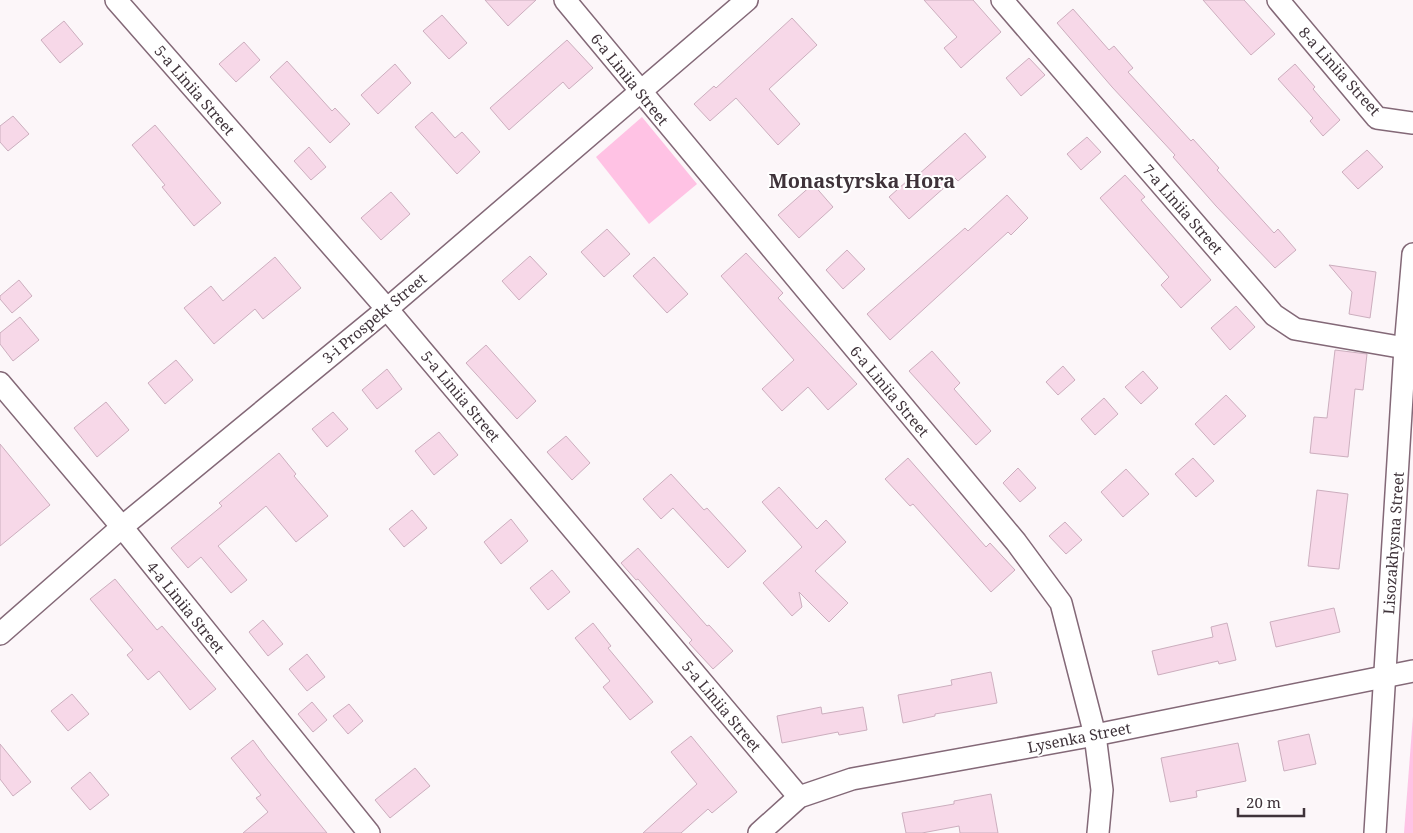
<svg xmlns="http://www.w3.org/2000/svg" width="1413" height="833" font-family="'Noto Serif',serif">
	<rect width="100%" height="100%" fill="#fcf6f9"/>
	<!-- green -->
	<g fill="#ffc2e4">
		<polygon points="642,117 697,184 649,224 596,157"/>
		<polygon points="1413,716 1413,833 1404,833"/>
	</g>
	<!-- building -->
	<g fill="#f7d8e8" stroke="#ccaebe">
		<polygon points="485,0 536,0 508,26"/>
		<polygon points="924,0 973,0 1001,32 961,68 944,48 957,37"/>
		<polygon points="1203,0 1244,0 1275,34 1251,55"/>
		<polygon points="1073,9 1109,50 1114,46 1133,68 1128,72 1191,141 1193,139 1219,168 1217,170 1274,233 1278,229 1296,250 1275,268 1216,206 1173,157 1175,155 1112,87 1057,23"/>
		<polygon points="442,15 467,43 449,59 423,31"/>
		<polygon points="792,18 817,45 769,89 800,124 778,145 736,98 710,121 694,104 714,86 716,88"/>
		<polygon points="64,21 83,44 60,63 41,40"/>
		<polygon points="567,40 593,68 569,89 563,82 509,130 490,108"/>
		<polygon points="244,42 260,60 236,82 219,64"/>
		<polygon points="1029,58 1045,75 1021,96 1006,78"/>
		<polygon points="287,61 332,111 335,108 350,124 330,143 270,77"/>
		<polygon points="395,64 411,83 378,114 361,95"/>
		<polygon points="1295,64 1315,87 1313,89 1340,120 1323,136 1310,121 1313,118 1278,79"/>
		<polygon points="432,112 455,138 462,132 480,152 457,174 415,127"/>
		<polygon points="13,116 29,134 8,151 0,142 0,126"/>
		<polygon points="155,125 221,203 194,226 162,187 165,185 132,145"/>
		<polygon points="965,133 986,157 958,181 955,178 909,219 889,197 916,173 918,175"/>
		<polygon points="1087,137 1101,152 1081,170 1067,154"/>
		<polygon points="309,147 326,167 311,180 294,161"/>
		<polygon points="1367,150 1383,167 1358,189 1342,172"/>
		<polygon points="1125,175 1145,197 1141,200 1211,280 1181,308 1161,285 1169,277 1100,198"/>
		<polygon points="813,184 833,207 799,238 778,215"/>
		<polygon points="391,192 410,214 381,240 361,218"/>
		<polygon points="1007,195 1028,218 1011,235 1008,232 890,340 867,314 965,228 968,231"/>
		<polygon points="607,229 630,254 604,277 581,252"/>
		<polygon points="847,250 865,269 843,289 826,270"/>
		<polygon points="746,253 783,293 778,298 857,384 828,410 808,387 782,411 762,389 794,360 721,276"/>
		<polygon points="530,256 547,274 519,300 502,281"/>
		<polygon points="275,257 301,288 263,319 255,309 214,344 184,308 211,286 223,301"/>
		<polygon points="654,257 688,294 667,313 633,276"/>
		<polygon points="1329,265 1376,272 1370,318 1349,314 1352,292"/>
		<polygon points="19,280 32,296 12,313 0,299 0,296"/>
		<polygon points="1236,306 1255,327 1230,350 1211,328"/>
		<polygon points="20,317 39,340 13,361 0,344 0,333"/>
		<polygon points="486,345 536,401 517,419 466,363"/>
		<polygon points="1335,350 1367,354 1363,390 1355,389 1348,457 1310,453 1314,417 1327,418"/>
		<polygon points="932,351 960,383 954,389 991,431 976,445 909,371"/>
		<polygon points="176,360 193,380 165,404 148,383"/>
		<polygon points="1063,366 1075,380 1058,395 1046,382"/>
		<polygon points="387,369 402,389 377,409 362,390"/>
		<polygon points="1143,371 1158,388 1141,404 1125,387"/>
		<polygon points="1226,395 1246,416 1214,445 1195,424"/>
		<polygon points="1104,398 1118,414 1095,435 1081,419"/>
		<polygon points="106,402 129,430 97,457 74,428"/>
		<polygon points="333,412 348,429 327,447 312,429"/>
		<polygon points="439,432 458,455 434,475 415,451"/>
		<polygon points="566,436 590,463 572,480 547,452"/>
		<polygon points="0,444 50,505 0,546"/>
		<polygon points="279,453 296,474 294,476 328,516 296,542 266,506 218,546 247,580 231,593 201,557 188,568 171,548 222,506 219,503"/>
		<polygon points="908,458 986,547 990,543 1015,570 991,592 913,504 910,506 885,479"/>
		<polygon points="1193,458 1214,481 1196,497 1175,474"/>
		<polygon points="1018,468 1036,488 1020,502 1003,483"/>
		<polygon points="1126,469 1149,494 1123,517 1101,492"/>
		<polygon points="671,474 704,510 707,508 746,551 728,568 673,508 661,519 643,499"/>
		<polygon points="779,487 817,529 826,520 846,542 815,571 848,603 829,622 799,592 802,607 792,616 763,583 802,547 762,502"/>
		<polygon points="1317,490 1348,494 1339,569 1308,566"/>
		<polygon points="412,510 427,528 404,547 389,529"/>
		<polygon points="511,519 528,541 501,564 484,542"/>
		<polygon points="1065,522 1082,540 1066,554 1049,536"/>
		<polygon points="638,548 707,626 709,625 733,651 713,669 689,643 692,640 638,579 636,580 621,563"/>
		<polygon points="552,570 570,592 548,610 530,588"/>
		<polygon points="115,579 157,630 162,626 216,689 190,710 159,671 148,680 127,655 133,650 90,599"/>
		<polygon points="1334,608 1340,632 1276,647 1270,622"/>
		<polygon points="263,620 283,644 268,656 249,632"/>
		<polygon points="593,623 611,646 608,648 653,702 630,720 603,687 610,681 575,638"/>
		<polygon points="1227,623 1236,660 1219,664 1218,661 1158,675 1152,651 1213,637 1211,627"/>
		<polygon points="307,654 325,677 307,691 289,669"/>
		<polygon points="991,672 997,703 935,714 935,716 903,723 898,695 952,685 951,680"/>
		<polygon points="72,694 89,714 68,731 51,711"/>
		<polygon points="312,702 327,720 313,732 298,714"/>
		<polygon points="349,704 363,721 348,734 333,716"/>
		<polygon points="821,707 822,714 863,707 867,730 839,735 838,732 782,743 777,716"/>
		<polygon points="1309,734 1316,764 1284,771 1278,741"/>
		<polygon points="691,736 737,792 712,813 708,809 681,833 643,833 697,784 671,752"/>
		<polygon points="253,740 267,759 327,833 243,833 268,812 256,798 261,795 231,758"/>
		<polygon points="1238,743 1246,781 1196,791 1197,797 1170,802 1161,758"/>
		<polygon points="0,744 31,782 13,796 0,779"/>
		<polygon points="415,768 430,786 390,818 375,800"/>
		<polygon points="90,772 109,795 90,810 71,788"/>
		<polygon points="991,794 998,833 960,833 959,826 922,833 906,833 902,813 954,804 954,801"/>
	</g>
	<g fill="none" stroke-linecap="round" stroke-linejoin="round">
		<defs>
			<g id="minor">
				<polyline points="116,0 387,309 799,797"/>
				<polyline points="565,0 1016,542 1061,603 1095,735 1102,790 1098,833"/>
				<polyline points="1002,0 1274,315 1295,329 1405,348"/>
				<polyline points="1278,0 1377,118 1413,123"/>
				<polyline points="0,383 122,527 369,833"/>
				<polyline points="0,634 122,527 387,309 747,0"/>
				<polyline points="759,833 799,797 852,779 1095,735 1413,671"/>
				<polyline points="1375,833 1405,348 1413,254"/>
			</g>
		</defs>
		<!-- minor casing -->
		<use href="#minor" stroke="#836877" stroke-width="24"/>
		<!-- minor -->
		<use href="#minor" stroke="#fff" stroke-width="21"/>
	</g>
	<g text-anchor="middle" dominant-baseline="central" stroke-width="4" stroke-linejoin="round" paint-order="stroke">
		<!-- street labels -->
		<g font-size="15" fill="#3f333a" stroke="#fff">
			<text transform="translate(1340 71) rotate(48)">8-a Liniia Street</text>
			<text transform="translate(630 79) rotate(51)">6-a Liniia Street</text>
			<text transform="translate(195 90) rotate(49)">5-a Liniia Street</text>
			<text transform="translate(1183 209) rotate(49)">7-a Liniia Street</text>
			<text transform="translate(374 318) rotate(-40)">3-i Prospekt Street</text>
			<text transform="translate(890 391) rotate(50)">6-a Liniia Street</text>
			<text transform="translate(461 396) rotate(50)">5-a Liniia Street</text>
			<text transform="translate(1393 543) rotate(-86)">Lisozakhysna Street</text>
			<text transform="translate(186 607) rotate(51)">4-a Liniia Street</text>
			<text transform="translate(722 706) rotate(50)">5-a Liniia Street</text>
			<text transform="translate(1079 737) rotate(-11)">Lysenka Street</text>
		</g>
		<!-- district labels -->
		<g font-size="20" font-weight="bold" fill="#3f333a" stroke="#fff">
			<text x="862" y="180">Monastyrska Hora</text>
		</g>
	</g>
	<!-- scale -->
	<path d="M1238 808v8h66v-8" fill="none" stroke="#3f333a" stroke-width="2.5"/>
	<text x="1246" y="808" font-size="15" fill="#3f333a" stroke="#ffffff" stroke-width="4" paint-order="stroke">20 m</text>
</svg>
